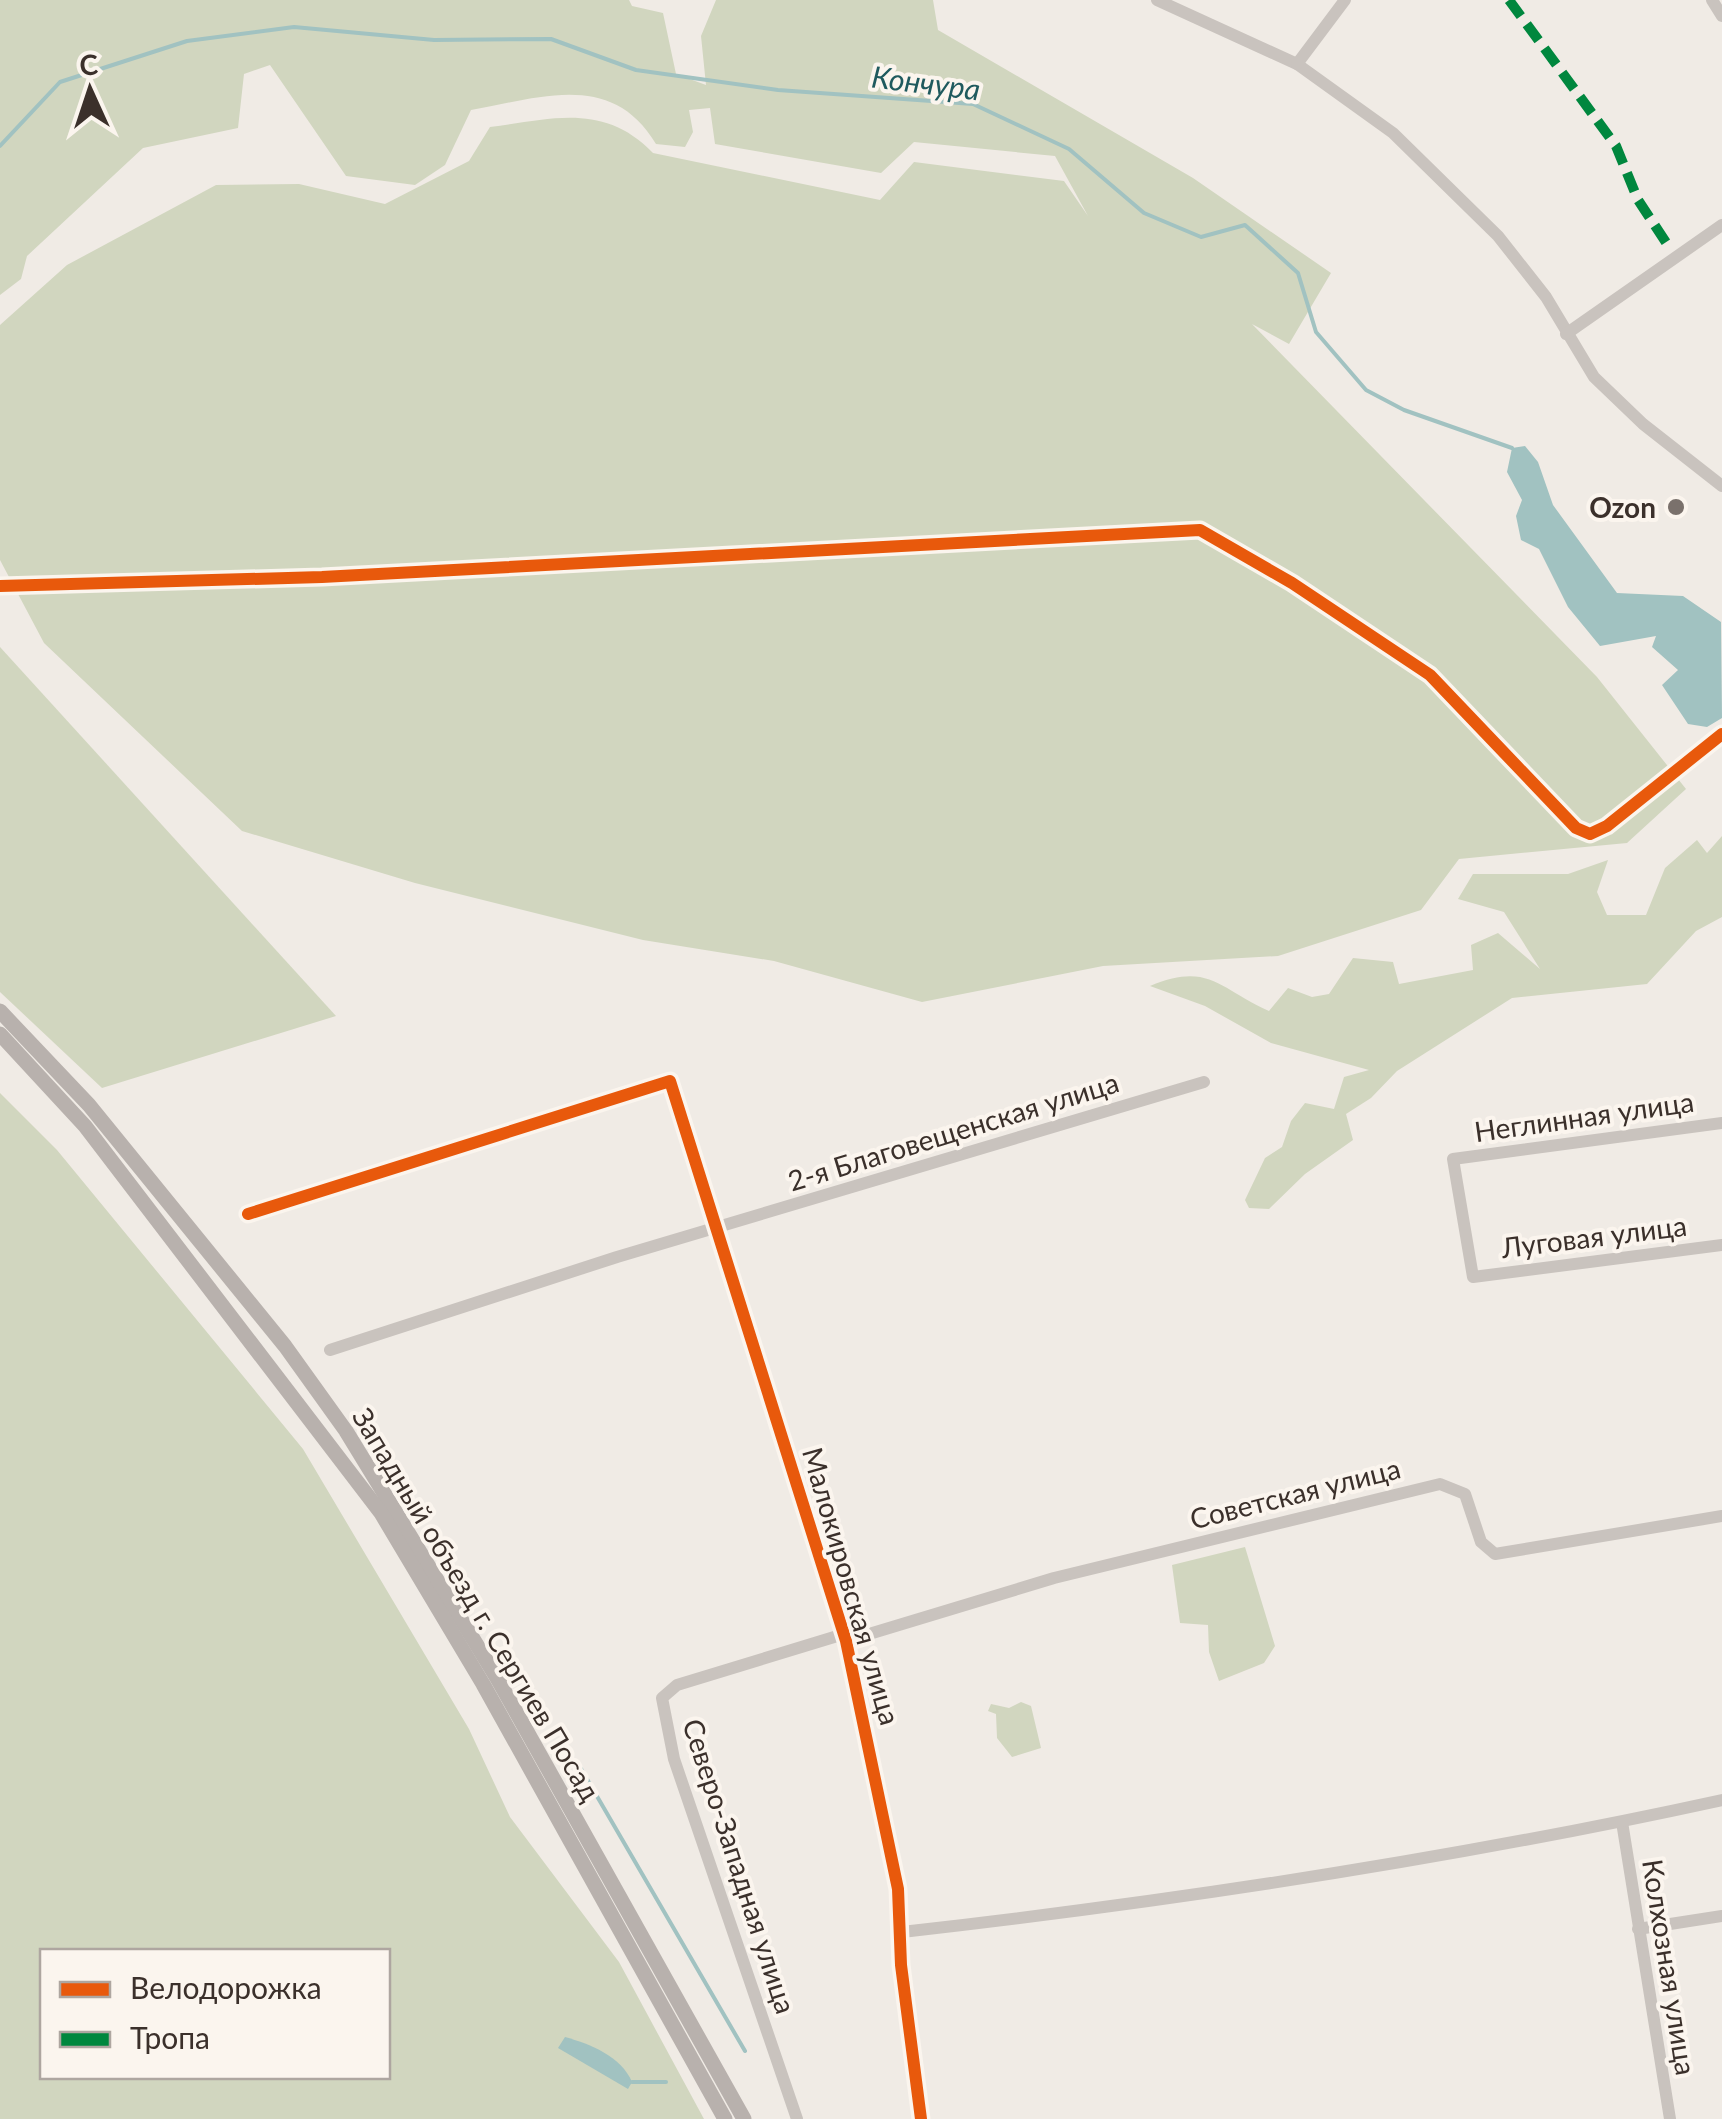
<svg xmlns="http://www.w3.org/2000/svg" width="1722" height="2119" font-family="Lato,sans-serif">
	<rect width="100%" height="100%" fill="#f0ebe5"/>
	<!-- green -->
	<g fill="#d1d6bf" fill-rule="evenodd">
		<path d="M 0,0 L 629,0 L 632,6 L 663,13 L 676,74 L 706,85 L 701,36 L 716,0 L 933,0 L 938,30 L 1193,178 L 1331,273 L 1289,344 L 1252,324 L 1597,677 L 1686,789 L 1627,843 L 1459,859 L 1421,910 L 1278,956 L 1103,966 L 922,1002 L 774,961 L 643,940 L 415,883 L 242,831 L 44,643 L 0,560 L 0,325 L 67,265 L 216,185 L 299,184 L 385,204 L 469,161 L 490,127 C 552,119 604,102 653,153 L 880,200 L 914,162 L 1064,181 L 1088,216 L 1055,156 L 914,142 L 881,173 L 715,144 L 710,108 L 689,110 L 693,132 L 685,147 L 656,144 C 612,70 540,98 471,110 L 445,165 L 415,185 L 346,176 L 270,65 L 244,74 L 238,128 L 143,148 L 27,256 L 21,279 L 0,295 Z"/>
		<polygon points="0,647 336,1016 102,1088 0,992"/>
		<path d="M 1722,836 L 1722,917 L 1696,931 L 1647,984 L 1512,998 L 1397,1071 L 1371,1098 L 1346,1114 L 1353,1140 L 1305,1174 L 1269,1209 L 1249,1208 L 1245,1200 L 1265,1158 L 1282,1147 L 1291,1121 L 1305,1103 L 1334,1109 L 1344,1077 L 1369,1070 L 1271,1043 L 1205,1006 L 1150,986 C 1210,961 1220,990 1269,1011 L 1288,988 L 1312,997 L 1329,994 L 1353,958 L 1393,962 L 1399,984 L 1473,970 L 1471,945 L 1498,933 L 1540,969 L 1504,912 L 1458,899 L 1473,874 L 1568,874 L 1608,860 L 1597,892 L 1607,915 L 1646,915 L 1665,868 L 1697,840 L 1707,853 Z"/>
		<path d="M 0,1093 L 57,1150 L 303,1449 L 469,1729 L 510,1817 L 619,1962 L 704,2119 L 0,2119 ZM 42,1952 L 388,1952 L 388,2076 L 42,2076 Z"/>
		<polygon points="1245,1547 1275,1646 1264,1663 1219,1681 1209,1652 1208,1625 1180,1623 1172,1565"/>
		<polygon points="1021,1702 1031,1706 1041,1748 1012,1757 997,1738 996,1714 988,1711 991,1704 1009,1708"/>
	</g>
	<!-- water -->
	<g fill="#a1c2c1">
		<polygon points="1525,446 1538,462 1553,505 1617,593 1683,596 1721,622 1722,718 1707,727 1688,724 1662,685 1678,670 1652,647 1656,636 1600,646 1568,607 1539,549 1521,540 1516,516 1522,500 1507,472 1512,448"/>
		<path d="M 565,2037 C 590,2044 621,2056 632,2082 L 628,2089 L 558,2048 Z"/>
	</g>
	<g fill="none" stroke-linecap="round" stroke-linejoin="round">
		<!-- stream -->
		<g stroke="#a1c2c1" stroke-width="4">
			<polyline points="0,146 60,82 187,41 294,27 434,40 551,39 636,70 778,90 973,104 1069,149 1144,213 1201,237 1245,225 1298,273 1316,332 1366,390 1404,410 1512,448"/>
			<polyline points="580,1767 745,2051"/>
			<polyline points="632,2082 666,2082"/>
		</g>
		<!-- minor -->
		<g stroke="#c9c3be" stroke-width="12">
			<polyline points="1157,0 1297,64 1393,133 1498,236 1546,297 1594,377 1643,424 1722,486"/>
			<polyline points="1712,0 1722,16"/>
			<polyline points="1297,64 1345,0"/>
			<polyline points="1566,334 1722,225"/>
			<polyline points="0,586 322,577 1200,530 1292,583 1430,675 1576,828 1590,834 1607,826 1722,734"/>
			<polyline points="1722,1123 1453,1159 1473,1277 1722,1245"/>
			<polyline points="248,1214 670,1081 846,1641 898,1889 901,1965 921,2119"/>
			<polyline points="330,1350 617,1257 1204,1082"/>
			<polyline points="846,1641 1054,1578 1440,1484 1465,1494 1481,1542 1495,1554 1722,1516"/>
			<polyline points="1622,1822 1670,2119"/>
			<polyline points="1638,1929 1722,1916"/>
			<path d="M 902,1932 C 1176,1901 1452,1859 1722,1800"/>
			<polyline points="797,2119 674,1759 662,1698 677,1685 844,1634"/>
		</g>
		<!-- major -->
		<g stroke="#b8b1ad" stroke-width="15">
			<polyline points="0,1011 89,1105 285,1346 346,1431 497,1678 744,2119"/>
			<polyline points="0,1034 85,1126 381,1513 483,1684 725,2119"/>
		</g>
		<!-- quiet -->
		<polyline stroke="#00873e" stroke-width="10" stroke-dasharray="20 10" stroke-linecap="butt" points="1509,0 1616,146 1638,200 1669,247"/>
		<defs>
			<g id="cycleway">
				<polyline points="0,586 322,577 1200,530 1292,583 1430,675 1576,828 1590,834 1607,826 1722,734"/>
				<polyline points="248,1214 670,1081 846,1641 898,1889 901,1965 921,2119"/>
			</g>
		</defs>
		<!-- cycleway casing -->
		<use href="#cycleway" stroke="#fbf5ee" stroke-width="19"/>
		<!-- cycleway -->
		<use href="#cycleway" stroke="#e8590c" stroke-width="12"/>
	</g>
	<!-- markers -->
	<circle fill="#7a716c" stroke="#fbf5ee" stroke-width="4" cx="1676" cy="507" r="10"/>
	<g text-anchor="middle" dominant-baseline="central" stroke-width="8" stroke-linejoin="round" paint-order="stroke">
		<!-- poi labels -->
		<g font-size="28" font-weight="bold" fill="#3b302b" stroke="#fbf5ee" text-anchor="end">
			<text x="1656" y="507">Ozon</text>
		</g>
		<!-- street labels -->
		<g font-size="28" fill="#3b302b" stroke="#fbf5ee">
			<text transform="translate(1584 1116) rotate(-8)">Неглинная улица</text>
			<text transform="translate(953 1131) rotate(-17)">2-я Благовещенская улица</text>
			<text transform="translate(1594 1236) rotate(-7)">Луговая улица</text>
			<text transform="translate(1295 1493) rotate(-14)">Советская улица</text>
			<text transform="translate(852 1586) rotate(74)">Малокировская улица</text>
			<text transform="translate(477 1604) rotate(59)">Западный объезд г. Сергиев Посад</text>
			<text transform="translate(740 1866) rotate(72)">Северо-Западная улица</text>
			<text transform="translate(1670 1967) rotate(81)">Колхозная улица</text>
		</g>
		<!-- water labels -->
		<g font-size="30" font-style="italic" fill="#1f5a5e" stroke="#fbf5ee">
			<text transform="translate(926 82) rotate(7)">Кончура</text>
		</g>
	</g>
	<!-- legend -->
	<rect x="40" y="1949" width="350" height="130" fill="#fbf5ee" stroke="#aea6a0" stroke-width="2.5"/>
	<rect x="60" y="1982" width="50" height="15" fill="#e8590c" stroke="#aea6a0" stroke-width="2.5"/>
	<text x="130" y="1999" font-size="30" fill="#3b302b">Велодорожка</text>
	<rect x="60" y="2032" width="50" height="15" fill="#00873e" stroke="#aea6a0" stroke-width="2.5"/>
	<text x="130" y="2049" font-size="30" fill="#3b302b">Тропа</text>
	<!-- north arrow -->
	<g transform="translate(90 90) rotate(357)" stroke="#fbf5ee" stroke-width="8" paint-order="stroke">
	<path d="M0-8L18 38L0 25L-18 38Z" fill="#3b302b"/>
	<text y="-15" font-size="28" font-weight="bold" text-anchor="middle" fill="#3b302b">С</text>
	</g>
</svg>
